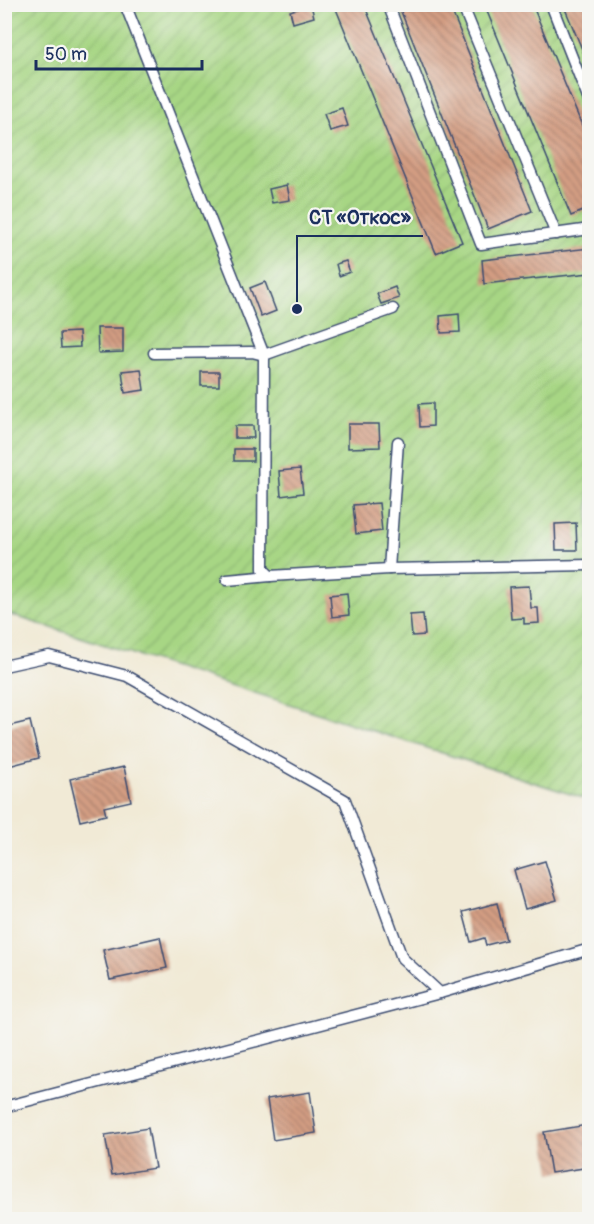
<svg xmlns="http://www.w3.org/2000/svg" width="594" height="1224" font-family="Pangolin,sans-serif">
	<defs>
		<pattern id="garden-furrows" width="10" height="10" patternUnits="userSpaceOnUse" patternTransform="scale(1.5)"><rect width="10" height="10" fill="#a7d684"/><path d="M-1 1l2-2M0 10L10 0M9 11l2-2" fill="none" stroke="#8fb874"/></pattern>
		<pattern id="building-back-hatch" width="6" height="6" patternUnits="userSpaceOnUse" patternTransform="scale(1.5)"><rect width="6" height="6" fill="#d39d82"/><path d="M-1 5l2 2M0 0l6 6M5-1l2 2" fill="none" stroke="#aa806e"/></pattern>
	</defs>
	<rect width="100%" height="100%" fill="#f6f6f2"/>
	<filter id="ink" filterUnits="userSpaceOnUse"><feTurbulence type="fractalNoise" baseFrequency=".0167" numOctaves="2"/><feDisplacementMap in="SourceGraphic" scale="12" xChannelSelector="R" yChannelSelector="G"/><feConvolveMatrix kernelMatrix="1 2 1 2 8 2 1 2 1" color-interpolation-filters="sRGB"/></filter>
	<filter id="wash" filterUnits="userSpaceOnUse"><feTurbulence type="fractalNoise" baseFrequency=".008" numOctaves="4" result="noise"/><feDisplacementMap in="SourceGraphic" scale="24" xChannelSelector="R" yChannelSelector="G"/><feGaussianBlur stdDeviation="1.35" result="paint"/><feColorMatrix in="noise" values="0 0 0 0 0 0 0 0 0 0 0 0 0 0 0 0 0 1.4 0 .05"/><feComposite in="paint" operator="in"/></filter>
	<g filter="url(#wash)">
		<rect width="100%" height="100%" fill="#f1ead6"/>
		<!-- garden -->
		<polygon fill="url(#garden-furrows)" stroke="#618271" stroke-width="1.5" points="5,5 589,5 589,800 5,613"/>
		<g id="blocks">
			<!-- building -->
			<g fill="url(#building-back-hatch)">
				<polygon points="334,4 364,4 462,242 436,253"/>
				<polygon points="398,4 449,4 532,211 488,229"/>
				<polygon points="484,4 532,4 590,145 590,208 571,216"/>
				<polygon points="563,4 590,4 590,68"/>
				<polygon points="311,5 314,17 293,23 290,11"/>
				<polygon points="342,108 348,126 330,131 324,114"/>
				<polygon points="287,185 290,200 272,203 269,189"/>
				<polygon points="590,248 590,273 484,284 482,260"/>
				<polygon points="346,261 350,272 339,276 336,264"/>
				<polygon points="265,282 276,311 261,317 250,288"/>
				<polygon points="395,287 399,298 381,304 377,294"/>
				<polygon points="459,314 460,332 441,333 440,316"/>
				<polygon points="97,328 123,328 123,352 98,353"/>
				<polygon points="79,332 80,347 61,348 60,333"/>
				<polygon points="141,369 144,390 125,393 122,371"/>
				<rect x="201" y="372" width="18" height="14"/>
				<polygon points="433,403 433,426 420,427 419,404"/>
				<polygon points="348,424 379,424 380,447 348,448"/>
				<polygon points="235,426 253,426 254,438 235,438"/>
				<rect x="234" y="449" width="19" height="12"/>
				<polygon points="300,469 303,493 281,496 279,471"/>
				<polygon points="379,503 382,531 356,534 353,505"/>
				<polygon points="576,523 577,550 556,550 555,524"/>
				<polygon points="529,586 531,608 538,608 539,623 524,624 524,618 511,619 509,587"/>
				<polygon points="347,593 349,615 332,617 330,595"/>
				<polygon points="423,614 425,635 412,636 410,615"/>
				<polygon points="30,721 39,758 5,767 5,727"/>
				<polygon points="124,767 131,801 104,807 106,815 80,821 70,779"/>
				<polygon points="545,861 557,900 525,909 514,870"/>
				<polygon points="497,903 506,940 486,945 484,938 471,942 463,912"/>
				<polygon points="160,937 167,968 110,980 103,950"/>
				<polygon points="310,1092 316,1133 273,1140 267,1099"/>
				<polygon points="587,1125 590,1141 590,1167 551,1173 544,1132"/>
				<polygon points="148,1128 155,1168 112,1175 105,1135"/>
			</g>
		</g>
	</g>
	<g filter="url(#ink)">
		<use href="#blocks" fill-opacity="0" stroke="#3b4b70" stroke-width="1.5"/>
		<g fill="none" stroke-linecap="round" stroke-linejoin="round">
			<defs>
				<g id="service">
					<polyline points="125,4 264,355 263,569 270,576 389,569 590,565"/>
					<polyline points="388,4 481,244 590,229"/>
					<polyline points="462,4 556,234"/>
					<polyline points="551,4 590,103"/>
					<polyline points="154,353 252,352 264,355 393,309"/>
					<polyline points="389,569 398,442"/>
					<polyline points="227,580 270,576"/>
					<polyline points="4,666 49,656 127,676 345,800 402,958 440,993 590,949"/>
					<polyline points="4,1107 440,993"/>
				</g>
			</defs>
			<!-- service casing -->
			<use href="#service" stroke="#3b4b70" stroke-width="13"/>
			<!-- service -->
			<use href="#service" stroke="#fff" stroke-width="10"/>
		</g>
	</g>
	<!-- callouts -->
	<path fill="none" stroke="#1b2f5e" stroke-width="2" d="M297 309L297 236H423"/>
	<circle fill="#1b2f5e" stroke="#f6f6f2" stroke-width="2" cx="297" cy="309" r="6"/>
	<g font-size="20" text-anchor="middle" font-weight="bold" fill="#1b2f5e" stroke="#f6f6f2" stroke-width="4.5" stroke-linejoin="round" paint-order="stroke">
		<text x="360" y="224">СТ «Откос»</text>
	</g>
	<!-- margin -->
	<rect width="594" height="1224" fill="none" stroke="#f6f6f2" stroke-width="24"/>
	<!-- scale -->
	<path d="M36 60v9h166v-9" fill="none" stroke="#1b2f5e" stroke-width="3"/>
	<text x="45" y="60" font-size="18" fill="#1b2f5e" stroke="#f6f6f2" stroke-width="4.5" paint-order="stroke">50 m</text>
</svg>
